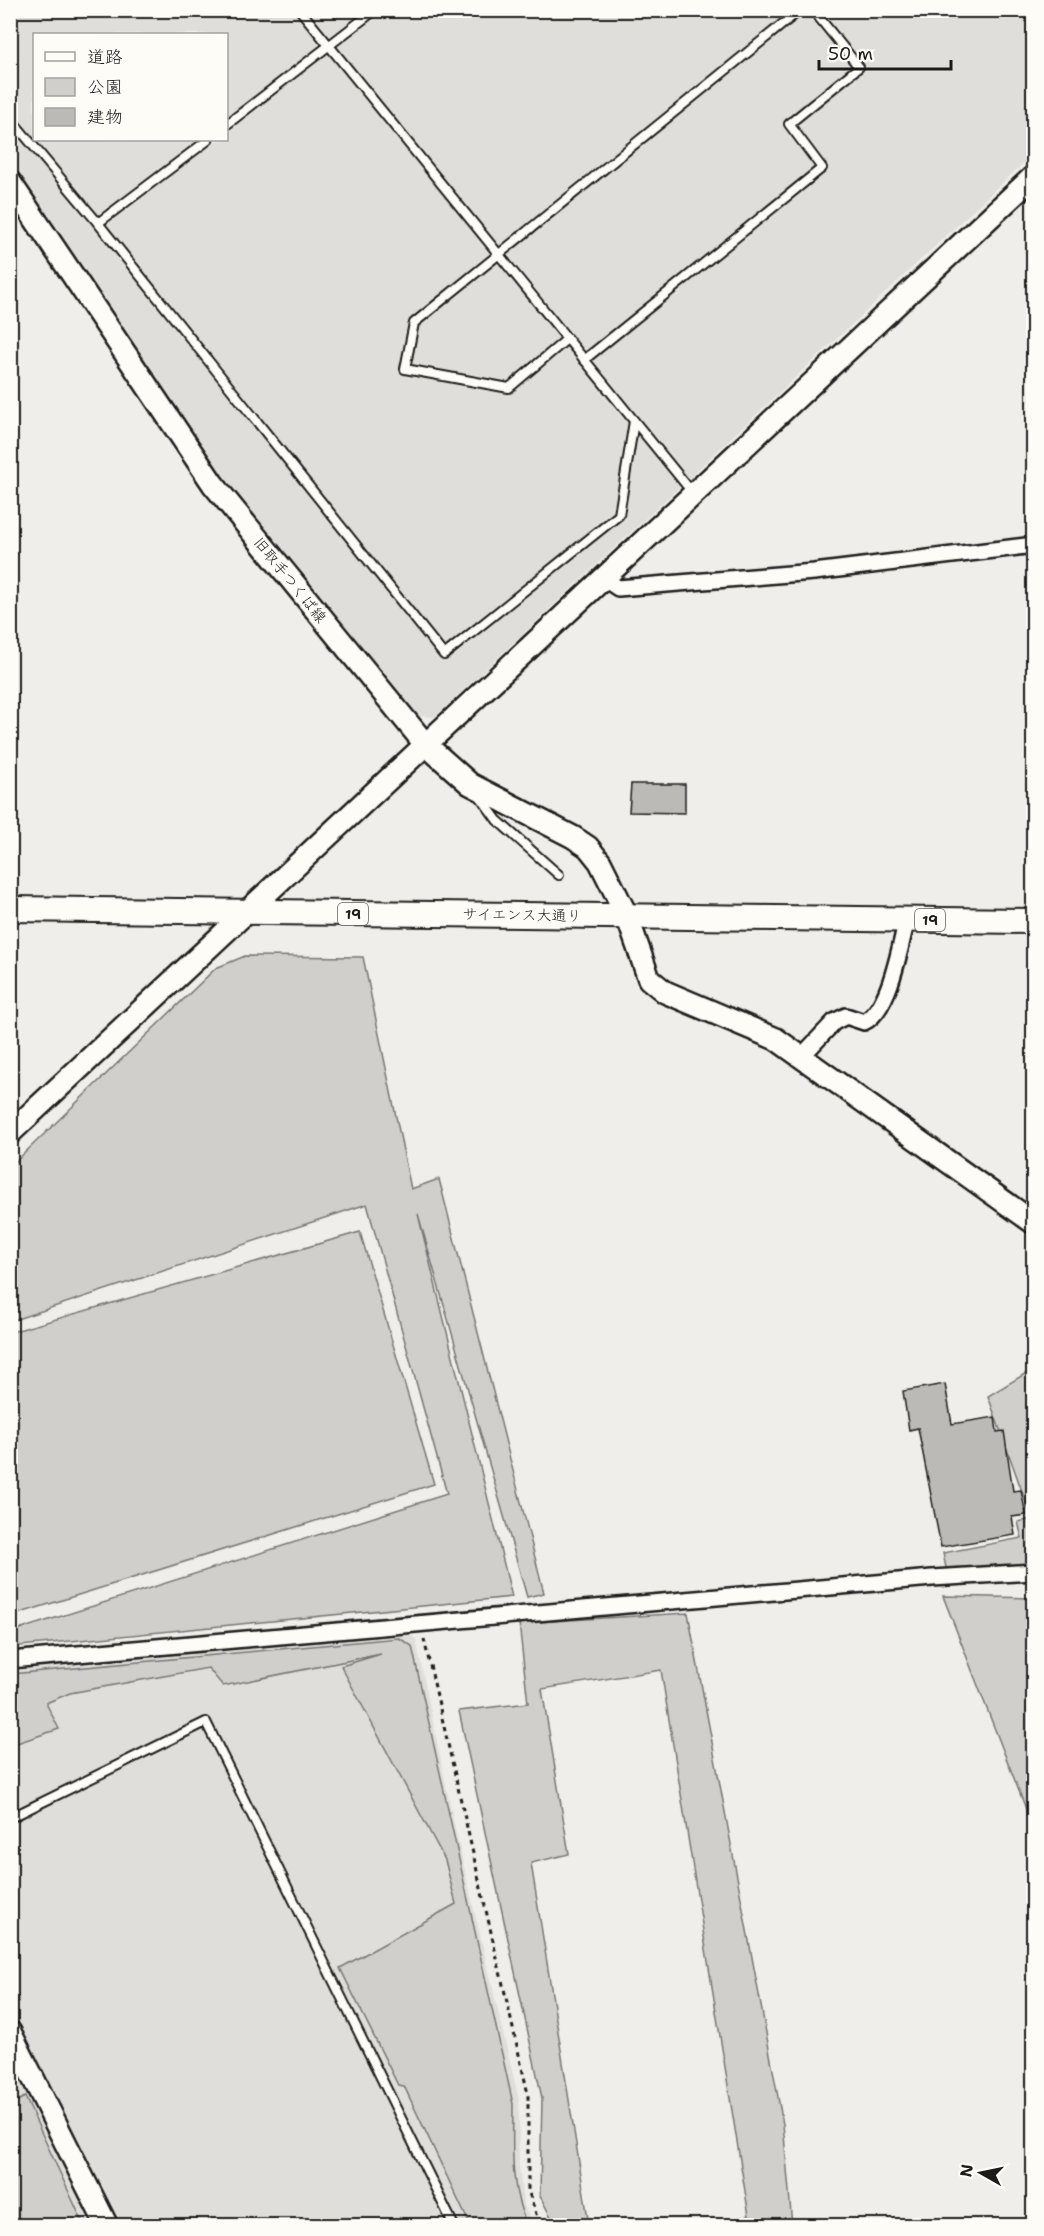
<svg xmlns="http://www.w3.org/2000/svg" width="1044" height="2236" font-family="'Shantell Sans','Klee One',sans-serif">
	<rect width="100%" height="100%" fill="#f0eeea"/>
	<filter id="ink" filterUnits="userSpaceOnUse"><feTurbulence type="fractalNoise" baseFrequency=".0167" numOctaves="2"/><feDisplacementMap in="SourceGraphic" scale="12" xChannelSelector="R" yChannelSelector="G"/><feConvolveMatrix kernelMatrix="1 2 1 2 8 2 1 2 1" color-interpolation-filters="sRGB"/></filter>
	<g filter="url(#ink)">
		<!-- built -->
		<g fill="#e0deda" fill-rule="evenodd">
			<path d="M 10,11 L 1033,11 L 1033,154 L 435,717 L 417,716 L 247,509 L 185,423 L 11,160 ZM 34,34 L 226,34 L 226,140 L 34,140 Z"/>
			<polygon points="404,1632 416,1639 454,1824 519,2100 519,2165 523,2203 533,2225 11,2226 11,1669"/>
		</g>
		<!-- green -->
		<g fill="#d0cfcc" stroke="#767674" stroke-width="1.5">
			<polygon points="245,956 363,957 411,1189 439,1179 544,1593 527,1597 418,1214 512,1597 11,1647 11,1632 447,1494 367,1204 11,1321 11,1166 216,968"/>
			<polygon points="360,1232 434,1484 11,1616 11,1332"/>
			<polygon points="1033,1369 1033,1564 946,1568 943,1553 1022,1538 1018,1522 1032,1519 988,1396"/>
			<polygon points="943,1596 1033,1598 1033,1827"/>
			<polygon points="688,1613 783,2124 792,2225 699,2225 749,2216 661,1670 542,1689 569,1854 531,1863 589,2225 555,2225 540,2196 542,2098 459,1711 528,1703 519,1623"/>
			<path d="M 399,1638 L 412,1646 L 513,2104 C 513,2147 509,2186 527,2225 L 470,2225 L 404,2086 L 398,2085 L 340,1968 L 456,1904 L 445,1860 L 341,1666 L 381,1654 L 223,1686 L 208,1668 L 70,1693 L 46,1703 L 59,1729 L 11,1745 L 11,1674 Z"/>
			<polygon points="25,2097 84,2225 11,2225 11,2104"/>
		</g>
		<!-- building -->
		<g fill="#bbbab6" stroke="#1c1c1c" stroke-width="1.5">
			<polygon points="631,784 685,784 685,813 629,812"/>
			<polygon points="945,1384 952,1424 995,1417 997,1432 1004,1431 1013,1491 1021,1490 1026,1515 1012,1517 1015,1535 941,1547 918,1428 909,1430 903,1391"/>
		</g>
		<g fill="none" stroke-linecap="round" stroke-linejoin="round">
			<defs>
				<g id="lane">
					<polyline points="300,10 692,492"/>
					<polyline points="10,118 98,223 444,655 619,515 634,421"/>
					<polyline points="226,125 375,10"/>
					<polyline points="98,223 208,140"/>
					<polyline points="567,339 509,388 405,369 414,323 800,10"/>
					<polyline points="584,360 822,168 789,124 859,67 813,10"/>
					<polyline points="479,795 497,820 559,875"/>
					<polyline points="10,1818 206,1722 454,2226"/>
				</g>
				<g id="street">
					<polyline points="603,578 618,588 814,572 1034,545"/>
					<path d="M 801,1057 L 834,1022 L 846,1016 L 864,1022 C 890,1010 900,946 907,919"/>
					<polyline points="10,1660 932,1578 1034,1572"/>
				</g>
				<g id="secondary">
					<polyline points="10,182 213,484 425,744 470,784 573,837 588,847 600,862 627,916 649,979 665,992 776,1039 1034,1223"/>
					<polyline points="10,1133 1034,176"/>
					<polyline points="10,2032 107,2226"/>
				</g>
				<polyline id="primary" points="10,909 1034,921"/>
			</defs>
			<!-- lane casing -->
			<use href="#lane" stroke="#1c1c1c" stroke-width="12"/>
			<!-- street casing -->
			<use href="#street" stroke="#1c1c1c" stroke-width="20"/>
			<!-- secondary casing -->
			<use href="#secondary" stroke="#1c1c1c" stroke-width="26"/>
			<!-- primary casing -->
			<use href="#primary" stroke="#1c1c1c" stroke-width="28"/>
			<!-- path -->
			<polyline stroke="#1c1c1c" stroke-width="3" stroke-dasharray="4.5 4.5" stroke-linecap="butt" points="424,1639 528,2094 528,2190 540,2226"/>
			<!-- lane -->
			<use href="#lane" stroke="#fdfcf7" stroke-width="8"/>
			<!-- street -->
			<use href="#street" stroke="#fdfcf7" stroke-width="15"/>
			<!-- secondary -->
			<use href="#secondary" stroke="#fdfcf7" stroke-width="21"/>
			<!-- primary -->
			<use href="#primary" stroke="#fdfcf7" stroke-width="24"/>
		</g>
	</g>
	<g text-anchor="middle" dominant-baseline="central" stroke-width="4.5" stroke-linejoin="round" paint-order="stroke">
		<!-- shield labels -->
		<g fill="#fdfcf7" stroke="#605f5e" stroke-width="1.5">
			<rect x="338" y="903" width="30" height="22" rx="4.5"/>
			<rect x="915" y="909" width="30" height="22" rx="4.5"/>
		</g>
		<g font-size="14" font-weight="bold" fill="#1c1c1c">
			<text x="353" y="914">19</text>
			<text x="930" y="920">19</text>
		</g>
		<!-- street labels -->
		<g font-size="15" fill="#1c1c1c" stroke="#fdfcf7">
			<text transform="translate(290 580) rotate(51)">旧取手つくば線</text>
			<text transform="translate(522 915) rotate(1)">サイエンス大通り</text>
		</g>
	</g>
	<!-- margin -->
	<rect width="1044" height="2236" fill="none" stroke="#fdfcf7" stroke-width="36"/>
	<rect x="18" y="18" width="1008" height="2200" fill="none" stroke="#1c1c1c" stroke-width="2" filter="url(#ink)"/>
	<!-- legend -->
	<rect x="33" y="33" width="195" height="108" fill="#fdfcf7" stroke="#a3a29f" stroke-width="1.5"/>
	<rect x="45" y="52" width="30" height="9" fill="#fdfcf7" stroke="#a3a29f" stroke-width="1.5"/>
	<text x="87" y="63" font-size="18" fill="#1c1c1c">道路</text>
	<rect x="45" y="78" width="30" height="18" fill="#d0cfcc" stroke="#a3a29f" stroke-width="1.5"/>
	<text x="87" y="93" font-size="18" fill="#1c1c1c">公園</text>
	<rect x="45" y="108" width="30" height="18" fill="#bbbab6" stroke="#a3a29f" stroke-width="1.5"/>
	<text x="87" y="123" font-size="18" fill="#1c1c1c">建物</text>
	<!-- north arrow -->
	<g transform="translate(981 2173) rotate(279)" stroke="#fdfcf7" stroke-width="4.5" paint-order="stroke">
	<path d="M0-4.5L10 22L0 15L-10 22Z" fill="#1c1c1c"/>
	<text y="-9" font-size="16" font-weight="bold" text-anchor="middle" fill="#1c1c1c">N</text>
	</g>
	<!-- scale -->
	<path d="M819 60v9h132v-9" fill="none" stroke="#1c1c1c" stroke-width="3"/>
	<text x="828" y="60" font-size="18" fill="#1c1c1c" stroke="#fdfcf7" stroke-width="4.5" paint-order="stroke">50 m</text>
</svg>
